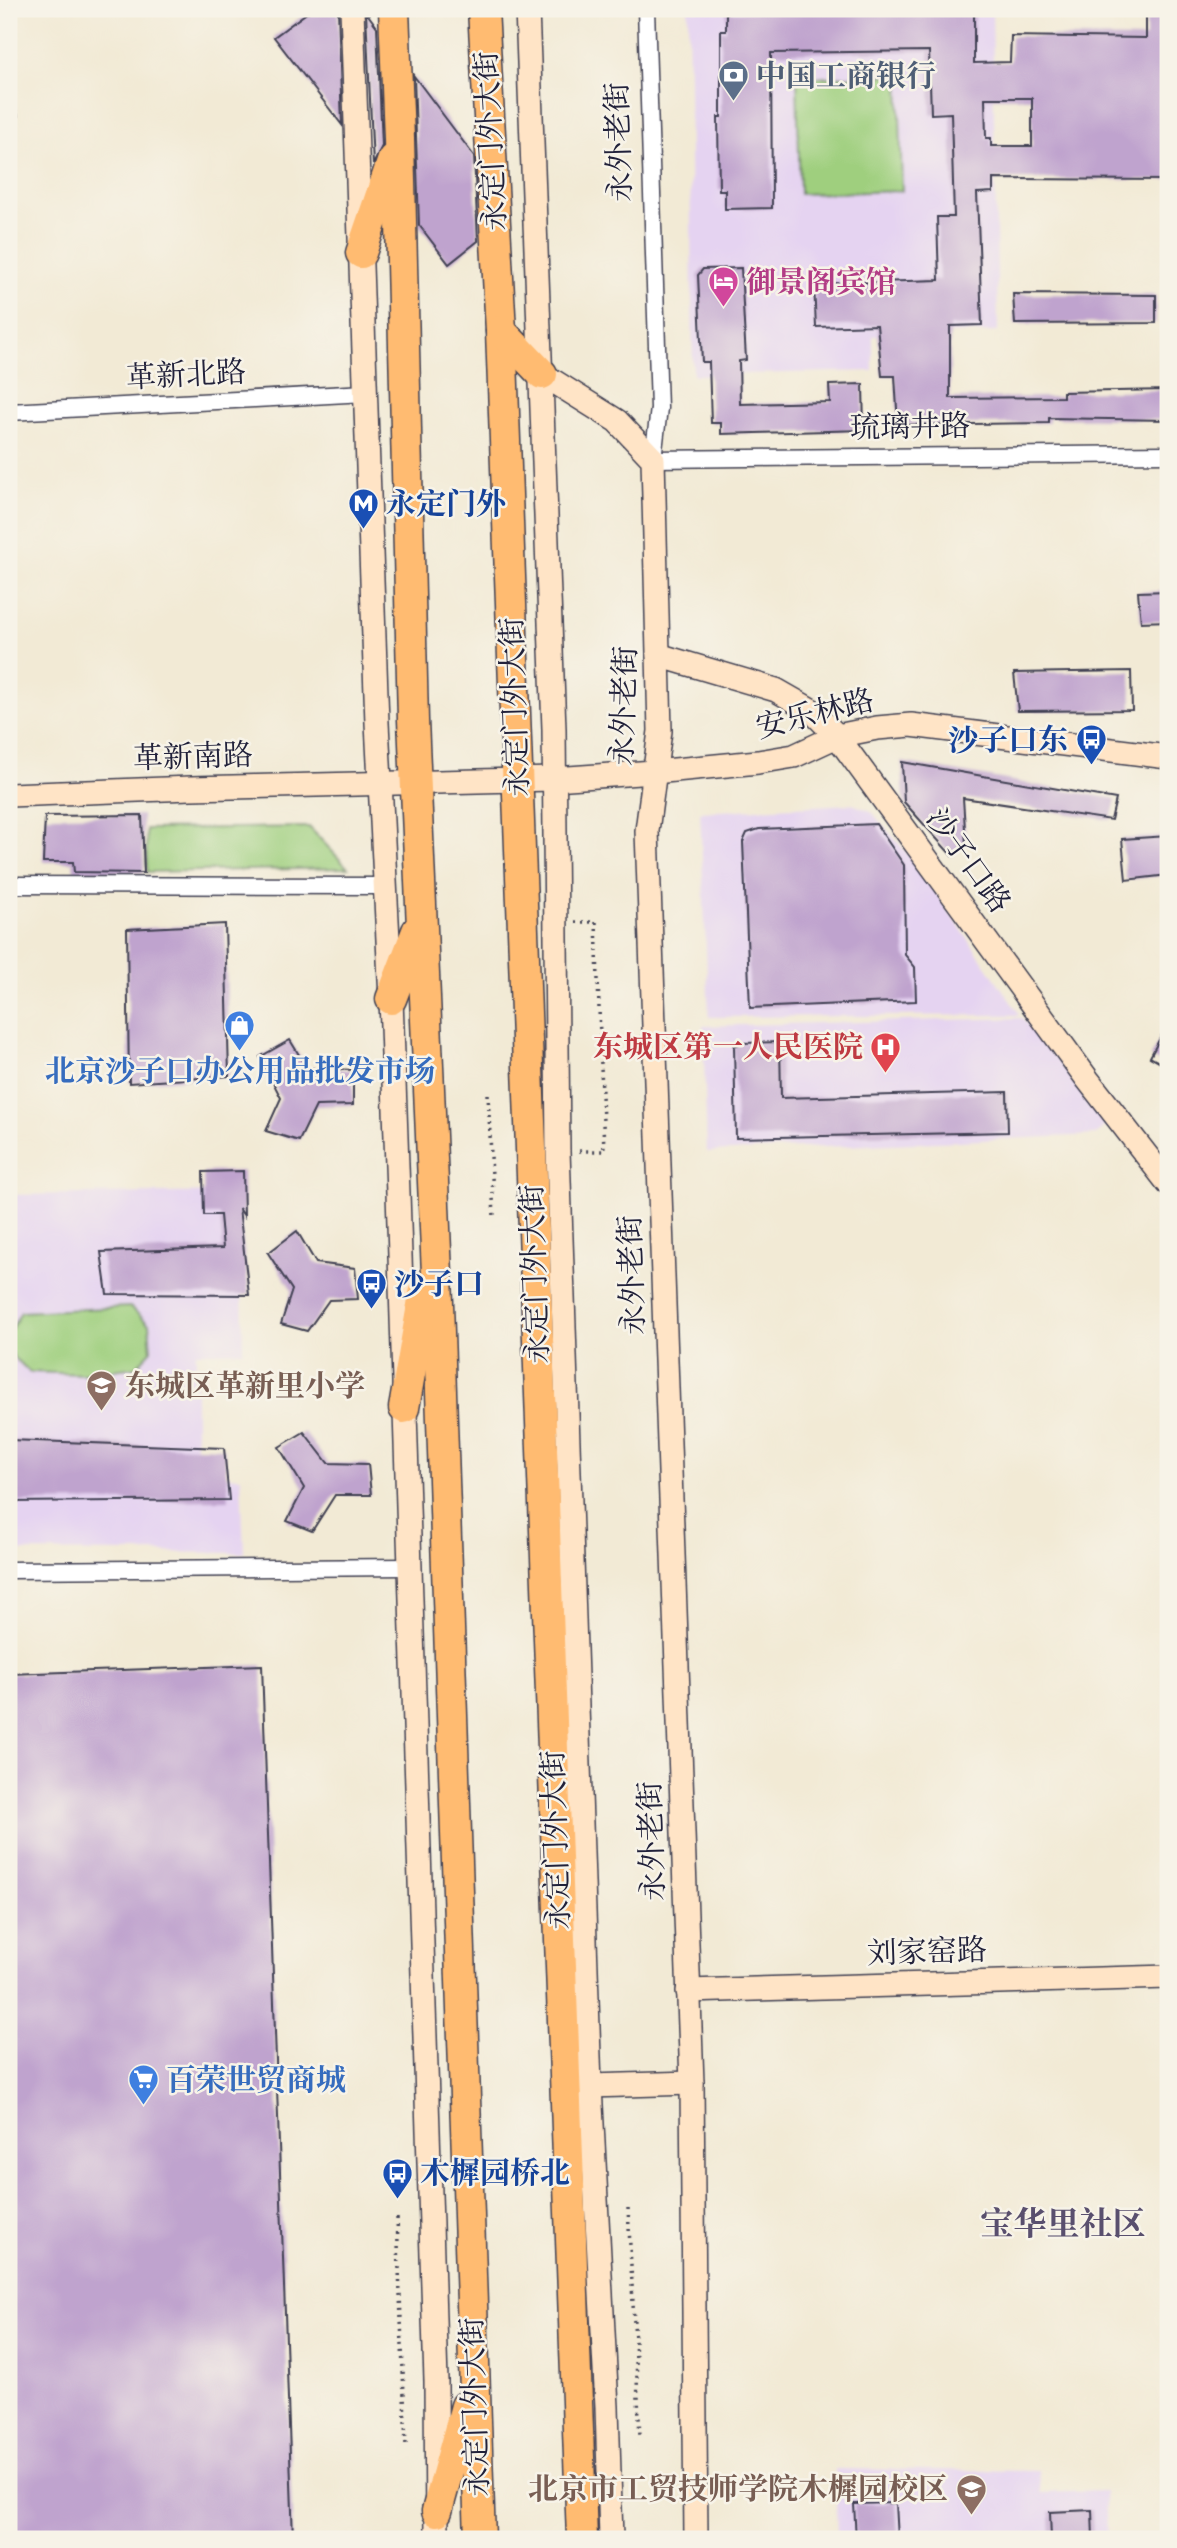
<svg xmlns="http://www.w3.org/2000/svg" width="1177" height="2548" font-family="'IM FELL Double Pica','Noto Serif SC',serif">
	<rect width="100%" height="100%" fill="#f7f3e8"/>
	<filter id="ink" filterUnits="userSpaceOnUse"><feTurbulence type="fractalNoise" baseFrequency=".0143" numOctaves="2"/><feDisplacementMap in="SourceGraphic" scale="14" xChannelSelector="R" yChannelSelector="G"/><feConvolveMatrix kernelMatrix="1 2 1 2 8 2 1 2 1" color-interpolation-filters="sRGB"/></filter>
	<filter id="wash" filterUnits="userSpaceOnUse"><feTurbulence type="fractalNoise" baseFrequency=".00686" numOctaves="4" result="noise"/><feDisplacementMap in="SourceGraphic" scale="28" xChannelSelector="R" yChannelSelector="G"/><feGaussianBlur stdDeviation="1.57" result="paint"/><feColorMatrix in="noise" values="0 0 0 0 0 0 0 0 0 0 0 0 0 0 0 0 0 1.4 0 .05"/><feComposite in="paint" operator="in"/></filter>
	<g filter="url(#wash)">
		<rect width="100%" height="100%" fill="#f2ead5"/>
		<!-- built -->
		<g fill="#e5d3f1">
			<polygon points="688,9 992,9 998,332 873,336 873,371 693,375"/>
			<polygon points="852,804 871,811 917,865 1020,1015 709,1017 700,812"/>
			<polygon points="1022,1018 1109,1121 1096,1135 707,1152 703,1026"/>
			<polygon points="241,1192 243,1351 196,1352 196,1474 241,1477 244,1553 9,1551 9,1195"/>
			<polygon points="835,2469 1039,2471 1041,2493 1105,2491 1107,2539 837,2539"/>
		</g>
		<!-- green -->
		<g fill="#9fcf7e" stroke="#60785c" stroke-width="2">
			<polygon points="899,75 902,191 800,194 797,78"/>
			<polygon points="309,827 348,868 147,872 146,829"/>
			<polygon points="130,1307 149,1324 151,1351 136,1367 83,1374 30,1372 14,1358 9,1347 9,1333 21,1312"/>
		</g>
		<g id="blocks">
			<!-- building -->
			<g fill="#bfa3ce" fill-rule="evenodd">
				<polygon points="312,9 338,9 342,125 274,37"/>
				<path d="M 789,9 L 974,9 L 974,63 L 1010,62 L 1011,36 L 1146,38 L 1146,9 L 1168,9 L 1168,180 L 993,179 L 993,192 L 977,193 L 982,325 L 950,326 L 950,398 L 1063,397 L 1063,392 L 1168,390 L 1168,420 L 1049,418 L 1049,423 L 898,425 L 895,376 L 882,376 L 877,325 L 816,327 L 814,284 L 939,280 L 937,217 L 954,217 L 951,113 L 931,114 L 929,51 L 771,53 L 772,208 L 725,209 L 725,190 L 719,190 L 718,117 L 721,117 L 721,31 L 726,31 L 726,12 L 789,12 ZM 985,98 L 1032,98 L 1032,146 L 991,146 L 991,138 L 986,138 Z"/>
				<polygon points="366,12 377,27 382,146 373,165"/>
				<polygon points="414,76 474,156 478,241 449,264 419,225"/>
				<polygon points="741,268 746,360 739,361 740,404 830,402 829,385 863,384 864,430 721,434 721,423 711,423 709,362 702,362 698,275 703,269"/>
				<polygon points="1013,294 1156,295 1156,323 1015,324"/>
				<polygon points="1168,591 1168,621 1141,622 1138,592"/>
				<polygon points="1131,671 1132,710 1018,711 1014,673"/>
				<polygon points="902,762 1116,799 1111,820 963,798 966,845 952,856 904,802"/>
				<polygon points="142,815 144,873 74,872 73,862 43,862 45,816"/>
				<polygon points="876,824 904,865 905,955 915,967 916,1001 750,1008 743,842 747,833 759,829"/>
				<polygon points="1168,836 1168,875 1126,880 1122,839"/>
				<polygon points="225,924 229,1076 129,1083 127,929"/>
				<polygon points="1168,1023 1168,1067 1150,1057"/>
				<polygon points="290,1040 307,1068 353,1070 353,1105 316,1106 299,1141 266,1131 281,1098 260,1057"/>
				<polygon points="780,1042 781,1098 1007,1092 1008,1132 736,1138 734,1046 741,1043"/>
				<polygon points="243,1171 244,1216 239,1208 249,1295 107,1294 101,1252 223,1248 220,1215 204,1215 203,1172"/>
				<polygon points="297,1231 316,1263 355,1268 358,1299 329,1300 307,1331 281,1324 292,1290 268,1253"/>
				<polygon points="304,1432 328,1463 368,1464 371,1495 335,1495 312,1531 287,1521 304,1488 279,1447"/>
				<polygon points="9,1440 224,1448 229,1500 9,1502"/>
				<polygon points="262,1665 293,2539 9,2539 9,1674"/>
				<polygon points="896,2503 898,2539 856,2539 854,2504"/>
				<polygon points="1092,2510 1093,2539 1051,2539 1050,2512"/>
			</g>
		</g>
	</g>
	<g filter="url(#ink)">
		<use href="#blocks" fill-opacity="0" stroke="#414052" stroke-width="2"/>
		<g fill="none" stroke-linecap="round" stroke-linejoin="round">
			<defs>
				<g id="street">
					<polyline points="646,9 659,408 653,459 1168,454"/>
					<polyline points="9,115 9,146"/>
					<polyline points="9,412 366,393"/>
					<polyline points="9,885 385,886"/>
					<polyline points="9,1570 409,1567"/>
				</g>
				<g id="secondary">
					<polyline points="352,9 377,723 391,999 398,1193 436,2381 437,2539"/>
					<polyline points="527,9 554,729 558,1151 590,2086 607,2407 611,2539"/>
					<polyline points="542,374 617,421 653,459 660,731 647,831 692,2083 696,2539"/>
					<polyline points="658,655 776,690 811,710 837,736 1088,1080 1168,1183"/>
					<polyline points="9,795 191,788 554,779 654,772 758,762 794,756 837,736 877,728 911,725 1168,757"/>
					<polyline points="688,1991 1168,1977"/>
					<polyline points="590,2086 692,2083"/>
				</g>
				<g id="highway">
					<polyline points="394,9 399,139 413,720 437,1274 480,2539"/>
					<polyline points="483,9 501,331 582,2539"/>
					<polyline points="361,253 393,159"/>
					<polyline points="501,331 542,374"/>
					<polyline points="391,999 417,931"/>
					<polyline points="404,1408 424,1294"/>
					<polyline points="437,2511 466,2406"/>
				</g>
			</defs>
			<!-- street casing -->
			<use href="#street" stroke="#414052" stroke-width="19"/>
			<!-- secondary casing -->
			<use href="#secondary" stroke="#414052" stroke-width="26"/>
			<!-- highway casing -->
			<use href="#highway" stroke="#414052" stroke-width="33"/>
			<!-- path -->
			<g stroke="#414052" stroke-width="3.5" stroke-dasharray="2 5" stroke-linecap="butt">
				<polyline points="575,922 596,922 604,1151 578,1151"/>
				<polyline points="488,1094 494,1217"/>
				<polyline points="628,2208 640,2436"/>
				<polyline points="397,2218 406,2446"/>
			</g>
			<!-- street -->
			<use href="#street" stroke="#fff" stroke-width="16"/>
			<!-- secondary -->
			<use href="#secondary" stroke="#ffe4c6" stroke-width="23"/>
			<!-- highway -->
			<use href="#highway" stroke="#ffbb71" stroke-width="30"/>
		</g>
	</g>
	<!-- icons -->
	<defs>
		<symbol id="bank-pin" viewBox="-11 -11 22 30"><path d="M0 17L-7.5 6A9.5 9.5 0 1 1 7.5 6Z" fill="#5c6f8a" stroke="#f7f3e8"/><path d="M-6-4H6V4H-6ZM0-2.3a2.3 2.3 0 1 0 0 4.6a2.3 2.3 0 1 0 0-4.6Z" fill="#fff"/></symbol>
		<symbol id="hotel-pin" viewBox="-11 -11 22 30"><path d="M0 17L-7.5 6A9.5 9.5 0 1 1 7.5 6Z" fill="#d1479c" stroke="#f7f3e8"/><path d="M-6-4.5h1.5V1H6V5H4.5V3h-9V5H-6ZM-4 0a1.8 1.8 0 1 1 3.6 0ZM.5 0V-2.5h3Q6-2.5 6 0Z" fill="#fff"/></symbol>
		<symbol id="metro-pin" viewBox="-11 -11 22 30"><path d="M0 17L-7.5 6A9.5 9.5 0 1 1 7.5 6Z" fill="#1a4fb4" stroke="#f7f3e8"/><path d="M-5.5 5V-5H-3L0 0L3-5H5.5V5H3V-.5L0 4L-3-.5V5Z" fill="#fff"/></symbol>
		<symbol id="bus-pin" viewBox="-11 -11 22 30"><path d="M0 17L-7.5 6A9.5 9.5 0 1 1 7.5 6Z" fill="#1a4fb4" stroke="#f7f3e8"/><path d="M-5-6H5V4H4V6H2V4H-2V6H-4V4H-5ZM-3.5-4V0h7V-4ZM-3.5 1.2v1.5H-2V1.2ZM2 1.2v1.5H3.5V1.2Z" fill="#fff"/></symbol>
		<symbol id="shop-pin" viewBox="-11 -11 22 30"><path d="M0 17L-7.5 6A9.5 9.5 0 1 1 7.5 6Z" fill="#3f7fe0" stroke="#f7f3e8"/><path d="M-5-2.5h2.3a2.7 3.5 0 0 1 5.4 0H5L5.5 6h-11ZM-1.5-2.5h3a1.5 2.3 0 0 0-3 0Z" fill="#fff"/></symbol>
		<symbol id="hospital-pin" viewBox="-11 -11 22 30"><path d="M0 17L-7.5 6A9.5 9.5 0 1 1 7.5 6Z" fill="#e0444e" stroke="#f7f3e8"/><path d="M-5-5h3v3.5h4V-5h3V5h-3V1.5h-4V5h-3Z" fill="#fff"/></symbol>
		<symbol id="school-pin" viewBox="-11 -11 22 30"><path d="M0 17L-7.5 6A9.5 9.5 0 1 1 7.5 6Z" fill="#8d6e63" stroke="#f7f3e8"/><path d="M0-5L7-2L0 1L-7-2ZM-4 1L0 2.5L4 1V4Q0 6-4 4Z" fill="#fff"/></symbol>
		<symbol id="supermarket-pin" viewBox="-11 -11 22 30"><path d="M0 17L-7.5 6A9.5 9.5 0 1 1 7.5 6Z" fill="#3f7fe0" stroke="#f7f3e8"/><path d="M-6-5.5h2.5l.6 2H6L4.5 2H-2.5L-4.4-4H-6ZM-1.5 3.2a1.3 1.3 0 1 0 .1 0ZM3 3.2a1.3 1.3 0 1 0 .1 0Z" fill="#fff"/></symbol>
		<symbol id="university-pin" viewBox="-11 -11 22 30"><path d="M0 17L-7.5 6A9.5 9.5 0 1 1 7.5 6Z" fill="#8d6e63" stroke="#f7f3e8"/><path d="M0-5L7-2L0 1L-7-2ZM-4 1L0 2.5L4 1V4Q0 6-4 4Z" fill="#fff"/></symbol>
	</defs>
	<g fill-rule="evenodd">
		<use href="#bank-pin" x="716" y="58" width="35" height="47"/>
		<use href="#hotel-pin" x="706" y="264" width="35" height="47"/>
		<use href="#metro-pin" x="346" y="486" width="35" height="47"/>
		<use href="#bus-pin" x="1074" y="722" width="35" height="47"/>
		<use href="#shop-pin" x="222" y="1008" width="35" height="47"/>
		<use href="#hospital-pin" x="868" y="1030" width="35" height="47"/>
		<use href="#bus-pin" x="354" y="1266" width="35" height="47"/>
		<use href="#school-pin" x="84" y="1368" width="35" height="47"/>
		<use href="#supermarket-pin" x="126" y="2062" width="35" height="47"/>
		<use href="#bus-pin" x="380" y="2156" width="35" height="47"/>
		<use href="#university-pin" x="954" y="2472" width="35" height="47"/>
	</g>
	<g text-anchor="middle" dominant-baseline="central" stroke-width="5" stroke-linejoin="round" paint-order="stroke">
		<!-- service labels -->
		<g font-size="30" font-weight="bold" fill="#4e5e75" stroke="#f7f3e8" text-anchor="start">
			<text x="756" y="76">中国工商银行</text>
		</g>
		<!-- street labels -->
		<g font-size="30" fill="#22223b" stroke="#f7f3e8">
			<text transform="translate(491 141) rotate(-93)">永定门外大街</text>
			<text transform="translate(619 142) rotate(-92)">永外老街</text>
			<text transform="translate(186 375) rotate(-3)">革新北路</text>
			<text transform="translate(910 427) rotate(-1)">琉璃井路</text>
			<text transform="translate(624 706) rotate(-88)">永外老街</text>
			<text transform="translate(515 707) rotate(-92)">永定门外大街</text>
			<text transform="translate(815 714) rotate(-14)">安乐林路</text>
			<text transform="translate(193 757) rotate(-2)">革新南路</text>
			<text transform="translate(968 861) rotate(54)">沙子口路</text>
			<text transform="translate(535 1274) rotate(-92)">永定门外大街</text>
			<text transform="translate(632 1275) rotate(-92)">永外老街</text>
			<text transform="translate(556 1840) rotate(-92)">永定门外大街</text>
			<text transform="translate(652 1841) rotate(-92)">永外老街</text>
			<text transform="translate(927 1952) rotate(-2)">刘家窑路</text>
			<text transform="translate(475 2407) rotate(-92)">永定门外大街</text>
		</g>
		<!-- hotel labels -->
		<g font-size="30" font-weight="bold" fill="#b23c85" stroke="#f7f3e8" text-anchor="start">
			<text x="746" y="282">御景阁宾馆</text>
		</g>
		<!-- transit labels -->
		<g font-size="30" font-weight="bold" fill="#164399" stroke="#f7f3e8" text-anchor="start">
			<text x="386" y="504">永定门外</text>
			<text x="1068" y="740" text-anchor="end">沙子口东</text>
			<text x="394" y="1284">沙子口</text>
			<text x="420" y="2173">木樨园桥北</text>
		</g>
		<!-- health labels -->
		<g font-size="30" font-weight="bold" fill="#be3a42" stroke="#f7f3e8" text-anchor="end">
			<text x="863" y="1047">东城区第一人民医院</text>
		</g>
		<!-- shop labels -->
		<g font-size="30" font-weight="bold" fill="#366cbe" stroke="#f7f3e8">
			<text x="240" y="1071">北京沙子口办公用品批发市场</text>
			<text x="166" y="2080" text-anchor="start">百荣世贸商城</text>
		</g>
		<!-- education labels -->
		<g font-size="30" font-weight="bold" fill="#785e54" stroke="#f7f3e8" text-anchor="start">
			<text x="125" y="1386">东城区革新里小学</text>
			<text x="948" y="2489" text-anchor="end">北京市工贸技师学院木樨园校区</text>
		</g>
		<!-- quarter labels -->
		<g font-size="33" font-weight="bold" fill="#594f6e" stroke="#f7f3e8">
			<text x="1063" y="2224">宝华里社区</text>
		</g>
	</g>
	<!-- margin -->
	<rect width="1177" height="2548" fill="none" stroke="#f7f3e8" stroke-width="35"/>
</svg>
